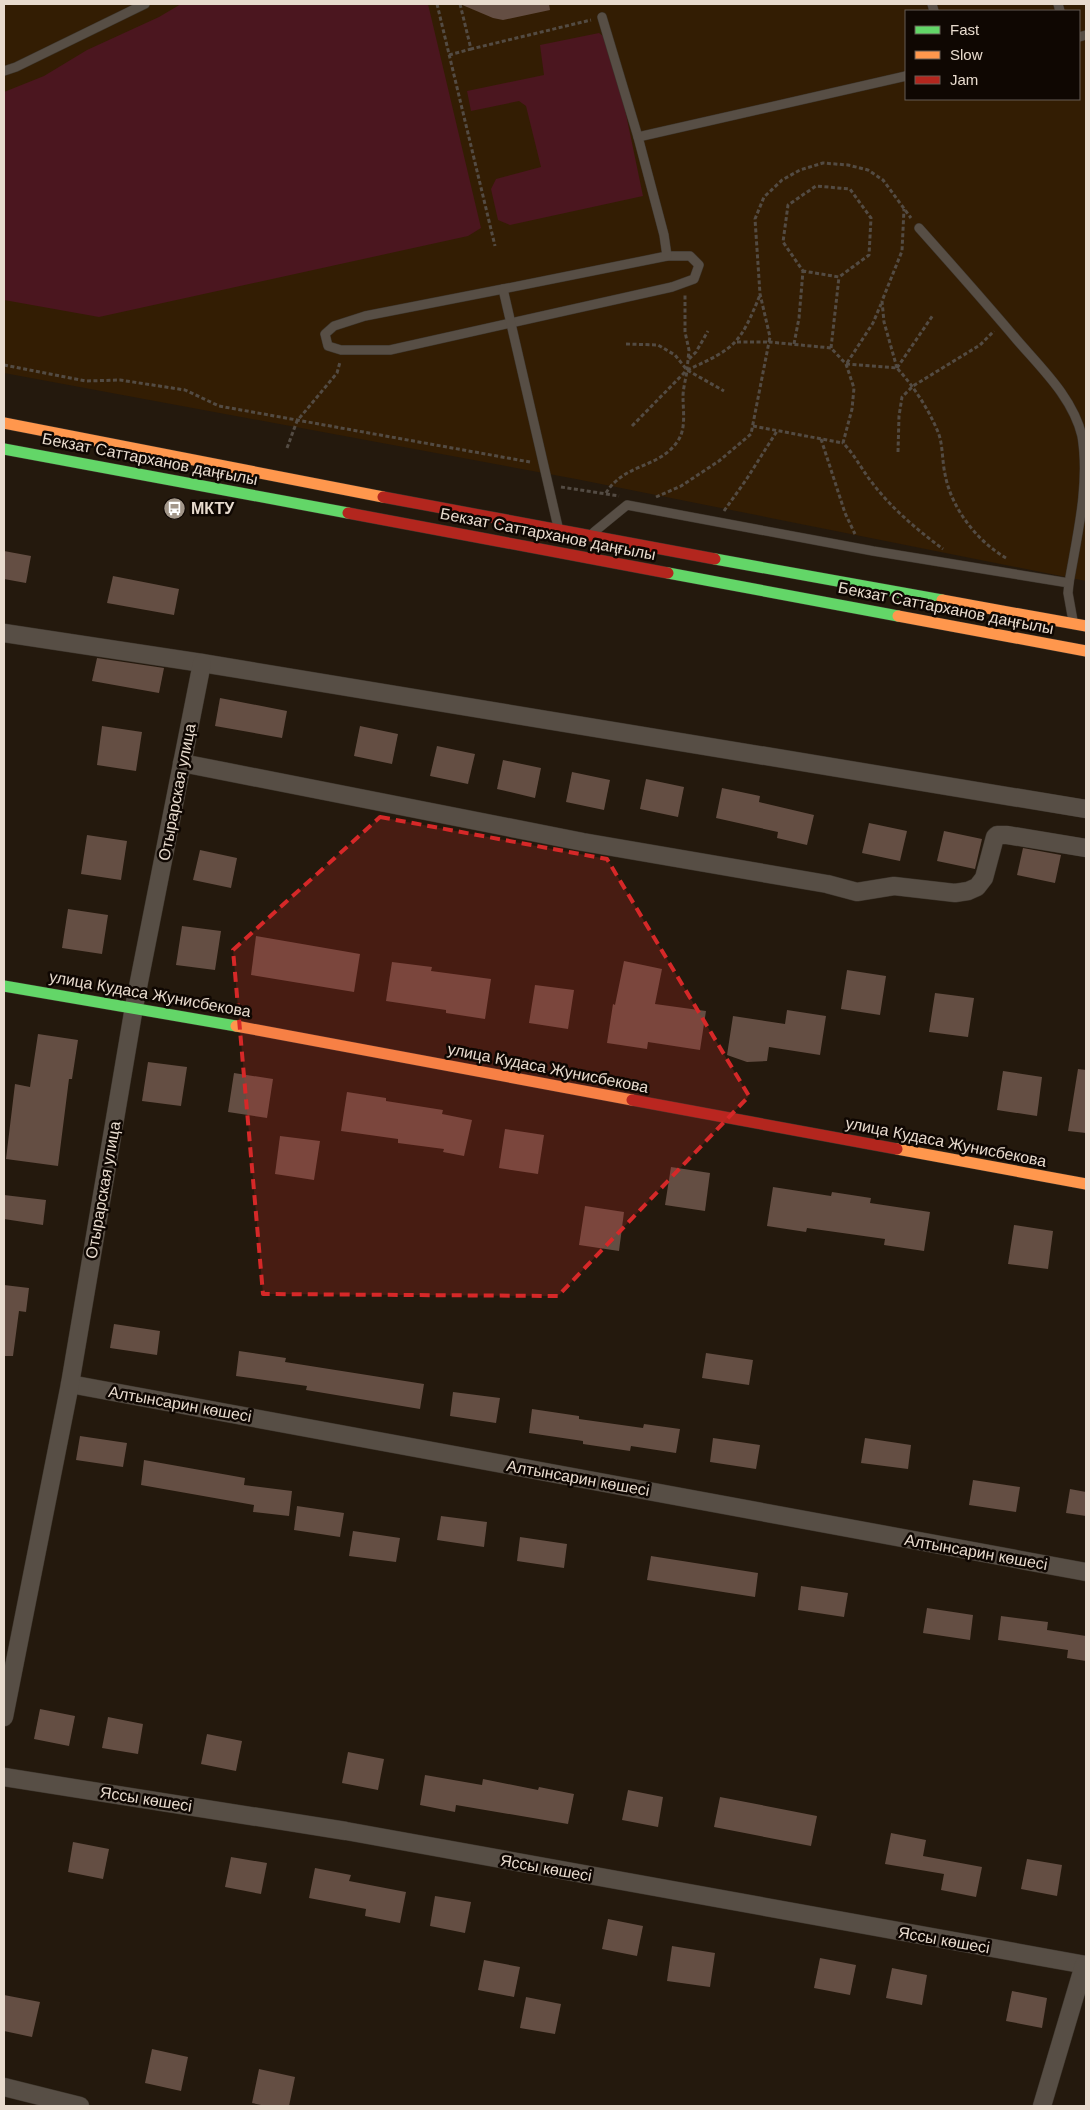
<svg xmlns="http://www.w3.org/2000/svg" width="1090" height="2110" font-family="Arial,sans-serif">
	<rect width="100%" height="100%" fill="#24190d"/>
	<!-- built -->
	<path fill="#331d03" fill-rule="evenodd" d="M 4,4 L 1086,4 L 1086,581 L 576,479 L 4,373 ZM 906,11 L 1079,11 L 1079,99 L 906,99 Z"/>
	<!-- green -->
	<g fill="#4b161f">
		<polygon points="181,4 428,4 481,228 468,236 99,317 4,300 4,92 44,76 87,50 159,17"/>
		<polygon points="599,33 611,42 643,196 510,225 498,220 491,189 496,179 541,167 526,106 519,101 471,111 467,91 544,75 540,45"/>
	</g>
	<!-- building -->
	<g fill="#644e43">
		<polygon points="460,4 549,4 550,10 503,20 493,18"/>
		<polygon points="4,551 31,556 26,583 4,579"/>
		<polygon points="113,576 179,589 174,615 107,603"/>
		<polygon points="97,658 164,668 159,693 92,681"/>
		<polygon points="220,698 287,711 282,738 215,726"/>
		<polygon points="102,726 142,732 136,771 97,765"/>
		<polygon points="360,726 398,734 392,764 354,756"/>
		<polygon points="437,746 475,754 468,784 430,776"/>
		<polygon points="503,760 541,768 535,798 497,789"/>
		<polygon points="572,772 610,780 604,810 566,802"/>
		<polygon points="646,779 684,787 678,817 640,809"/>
		<polygon points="722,788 760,796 759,802 814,815 807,845 777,838 778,832 716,818"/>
		<polygon points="869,823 907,831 900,861 862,853"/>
		<polygon points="944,831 982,839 975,869 937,861"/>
		<polygon points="87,835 127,841 121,880 81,874"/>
		<polygon points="1023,848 1061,855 1055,883 1017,875"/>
		<polygon points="200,850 237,858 231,888 193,880"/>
		<polygon points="68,909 108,915 102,954 62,948"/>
		<polygon points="182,926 221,931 215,970 176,965"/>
		<polygon points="256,936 360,954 354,992 251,975"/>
		<polygon points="624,961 662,969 655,1004 706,1011 700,1050 648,1042 647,1049 607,1043 613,1004 615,1005"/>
		<polygon points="392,962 432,967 431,971 491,979 485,1019 446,1013 446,1010 386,1001"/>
		<polygon points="847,970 886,976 880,1015 841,1009"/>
		<polygon points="535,985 574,990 568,1029 529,1023"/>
		<polygon points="935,993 974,998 968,1037 929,1032"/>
		<polygon points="787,1010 826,1016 820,1055 769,1047 767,1061 747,1062 727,1055 733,1016 785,1024"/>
		<polygon points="38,1034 78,1040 72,1079 69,1079 58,1166 6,1159 15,1084 30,1087"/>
		<polygon points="148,1062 187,1067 181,1106 142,1101"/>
		<polygon points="1078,1069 1086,1070 1086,1133 1068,1131"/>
		<polygon points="1003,1071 1042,1077 1037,1116 997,1110"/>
		<polygon points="234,1073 273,1079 267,1118 228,1112"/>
		<polygon points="347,1092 386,1098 386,1101 443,1110 442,1114 472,1120 464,1156 443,1152 444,1149 398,1143 398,1139 341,1131"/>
		<polygon points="505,1129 544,1135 538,1174 499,1168"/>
		<polygon points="280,1136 320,1141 314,1180 275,1174"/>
		<polygon points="671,1167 710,1173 705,1211 665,1205"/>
		<polygon points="773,1187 831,1196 832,1192 871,1198 870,1203 930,1212 924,1251 884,1245 885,1239 807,1228 806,1232 767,1226"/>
		<polygon points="4,1195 46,1200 43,1225 4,1219"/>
		<polygon points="585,1206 624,1212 619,1251 579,1245"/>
		<polygon points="1014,1225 1053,1231 1048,1269 1008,1264"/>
		<polygon points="4,1285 29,1288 26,1312 19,1311 13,1356 4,1356"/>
		<polygon points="114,1324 160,1331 157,1355 110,1348"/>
		<polygon points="239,1351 286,1358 285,1362 424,1384 420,1409 306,1390 307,1386 236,1376"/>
		<polygon points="706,1353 753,1360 749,1385 702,1378"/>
		<polygon points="453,1392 500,1398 496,1423 450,1416"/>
		<polygon points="532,1409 579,1416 579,1419 643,1428 644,1424 680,1429 676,1453 631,1446 630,1451 583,1444 583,1441 529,1433"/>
		<polygon points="80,1436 127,1443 123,1467 76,1460"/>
		<polygon points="713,1438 760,1445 756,1469 710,1462"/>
		<polygon points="865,1438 911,1445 908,1469 861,1463"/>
		<polygon points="144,1460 245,1478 244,1485 292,1491 289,1516 253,1512 254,1505 141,1485"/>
		<polygon points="973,1480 1020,1487 1016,1512 969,1505"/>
		<polygon points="1070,1489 1086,1492 1086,1516 1066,1513"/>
		<polygon points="297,1506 344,1513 340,1537 294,1530"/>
		<polygon points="441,1516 487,1522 484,1547 437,1540"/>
		<polygon points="353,1531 400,1538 396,1562 349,1556"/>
		<polygon points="520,1537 567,1544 564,1568 517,1561"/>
		<polygon points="651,1556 758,1573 755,1597 647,1580"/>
		<polygon points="801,1586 848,1593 844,1617 798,1610"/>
		<polygon points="927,1608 973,1615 970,1640 923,1633"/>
		<polygon points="1001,1616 1048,1622 1047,1630 1086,1636 1086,1661 1067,1658 1068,1650 998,1640"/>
		<polygon points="40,1709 75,1716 69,1746 34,1739"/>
		<polygon points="108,1717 143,1724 138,1754 102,1748"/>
		<polygon points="207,1734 242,1741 236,1771 201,1764"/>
		<polygon points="348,1752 384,1759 378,1790 342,1783"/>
		<polygon points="425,1775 482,1785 483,1779 538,1790 539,1787 574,1794 568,1824 456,1805 455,1812 420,1805"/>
		<polygon points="628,1790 663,1797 658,1827 622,1820"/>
		<polygon points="720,1797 817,1816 811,1846 714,1827"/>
		<polygon points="891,1833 926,1840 923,1856 982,1867 976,1897 941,1890 944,1874 885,1864"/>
		<polygon points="73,1842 109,1849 103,1879 68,1872"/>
		<polygon points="231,1857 267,1863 261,1894 225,1887"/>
		<polygon points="1027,1859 1062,1865 1057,1896 1021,1889"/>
		<polygon points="315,1868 351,1875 349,1881 406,1892 400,1923 365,1916 366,1909 309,1898"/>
		<polygon points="435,1896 471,1902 465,1933 430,1926"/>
		<polygon points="608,1919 643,1926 637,1956 602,1949"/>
		<polygon points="672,1946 715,1953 710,1987 667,1981"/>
		<polygon points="820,1958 856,1965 850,1995 814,1988"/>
		<polygon points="484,1960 520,1967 514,1997 478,1990"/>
		<polygon points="892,1968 927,1975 922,2005 886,1998"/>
		<polygon points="1012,1991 1047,1998 1042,2028 1006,2021"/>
		<polygon points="4,1995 40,2002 32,2037 4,2031"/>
		<polygon points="526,1997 561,2004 555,2034 520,2028"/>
		<polygon points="152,2049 188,2057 181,2091 145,2083"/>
		<polygon points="259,2069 295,2077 289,2106 266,2106 252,2103"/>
	</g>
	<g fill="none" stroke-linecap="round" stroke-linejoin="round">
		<defs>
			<g id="lane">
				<polyline points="932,4 934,11"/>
				<polyline points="1058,4 1060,11"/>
				<polyline points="602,17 638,137"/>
				<polyline points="1079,37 1086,35"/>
				<polyline points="4,71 16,67 145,4"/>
				<path d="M 919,228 C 952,265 985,302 1017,340 C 1042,369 1073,398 1082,436 C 1090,484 1077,536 1069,583"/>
				<polyline points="503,289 365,316 334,326 325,334 328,346 341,350 390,350 672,287 694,279 699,265 690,256 667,256"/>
				<polyline points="558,527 503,289 667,256 664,235 638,137 906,76"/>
				<polyline points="594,532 627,505 873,551 1069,583 1068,593 1073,621"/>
			</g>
			<g id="street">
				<polyline points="4,633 202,663 1086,809"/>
				<polyline points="182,763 583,842 827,884 857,892 894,886 955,893 968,891 977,887 984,878 995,837 997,835 1007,835 1086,848"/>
				<polyline points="70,1384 1086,1572"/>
				<polyline points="4,1717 70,1384 134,1007 202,663"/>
				<polyline points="4,1777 346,1831 1086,1965"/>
				<polyline points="4,2087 80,2106"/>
				<polyline points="1042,2106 1084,1965"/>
			</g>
			<g id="fast">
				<polyline points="4,449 348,513"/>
				<polyline points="715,559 942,600"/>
				<polyline points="668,573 898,616"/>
				<polyline points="4,986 236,1026"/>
			</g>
			<g id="slow">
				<polyline points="4,423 383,497"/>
				<polyline points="942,600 1086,626"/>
				<polyline points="898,616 1086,651"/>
				<polyline points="236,1026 632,1100"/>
				<polyline points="897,1149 1086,1184"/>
			</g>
			<g id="jam">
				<polyline points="383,497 715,559"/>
				<polyline points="348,513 668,573"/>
				<polyline points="632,1100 897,1149"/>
			</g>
		</defs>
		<!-- lane casing -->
		<use href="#lane" stroke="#3d352c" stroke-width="10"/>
		<!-- street casing -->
		<use href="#street" stroke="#3d352c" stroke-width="19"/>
		<!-- fast casing -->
		<use href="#fast" stroke="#3d352c" stroke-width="12"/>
		<!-- slow casing -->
		<use href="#slow" stroke="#3d352c" stroke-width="12"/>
		<!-- jam casing -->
		<use href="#jam" stroke="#3d352c" stroke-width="12"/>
		<!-- path -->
		<g stroke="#534b43" stroke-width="3" stroke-dasharray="4 2.5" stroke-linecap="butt">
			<polyline points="437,4 495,246"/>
			<polyline points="460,4 471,49 591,20"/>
			<polyline points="449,55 471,49"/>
			<polyline points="737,342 769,342 770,337 760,294 755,219 764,197 782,180 800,170 823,163 848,165 868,170 883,180 911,218"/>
			<polyline points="626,344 658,345 675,355 687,370 724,391"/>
			<polyline points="794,344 799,318 803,271 783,242 788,205 816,186 850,189 871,218 869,255 839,277 803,271"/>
			<polyline points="831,348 839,277"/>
			<polyline points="689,359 696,352 708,331"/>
			<polyline points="847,363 873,323 881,304"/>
			<path d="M 846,364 L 897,368 C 914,387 928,408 938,432 C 943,444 942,461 945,474 C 951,508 977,541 1006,558"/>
			<polyline points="4,365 86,381 120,380 185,390 219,406 530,462"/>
			<polyline points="897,368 884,322 882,301 902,251 904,209"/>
			<polyline points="897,368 933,315"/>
			<polyline points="632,426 687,370 689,350 685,332 685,295"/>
			<polyline points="753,426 843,443"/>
			<polyline points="821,439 845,513 855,534"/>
			<polyline points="287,448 297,421 337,373 340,362"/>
			<polyline points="898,452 899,416 902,397 913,386 980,345 994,331"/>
			<polyline points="561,487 619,496"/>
			<path d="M 606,493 C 625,462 661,469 679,439 C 686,427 683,410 683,397 C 683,388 686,379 687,370 C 736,348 740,344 760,295"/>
			<path d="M 656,497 L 681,486 L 719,461 L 751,434 L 769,342 L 831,348 L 846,364 L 854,388 L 852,409 L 843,443 C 854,454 861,468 870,480 C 890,507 916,529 943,549"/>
			<polyline points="724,511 746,480 777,431"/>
		</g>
		<!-- lane -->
		<use href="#lane" stroke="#574e45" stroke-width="9"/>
		<!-- street -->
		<use href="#street" stroke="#574e45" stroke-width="18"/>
		<!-- fast -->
		<use href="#fast" stroke="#63d668" stroke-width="11"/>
		<!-- slow -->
		<use href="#slow" stroke="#ff974d" stroke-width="11"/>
		<!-- jam -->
		<use href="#jam" stroke="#b3261e" stroke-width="11"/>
	</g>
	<!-- marked area -->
	<path fill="#d62828" fill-opacity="0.2" stroke="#d62828" stroke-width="4" stroke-dasharray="10 6" stroke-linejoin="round" d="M 380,817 L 607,859 L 749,1096 L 558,1296 L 263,1294 L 233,950 Z"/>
	<!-- icons -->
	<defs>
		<symbol id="bus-disc" viewBox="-11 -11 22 22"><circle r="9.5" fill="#a3978a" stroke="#0f0702"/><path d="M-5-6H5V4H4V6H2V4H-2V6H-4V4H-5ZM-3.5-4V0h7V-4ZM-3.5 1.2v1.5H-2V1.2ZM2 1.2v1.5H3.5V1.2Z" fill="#fff"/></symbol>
	</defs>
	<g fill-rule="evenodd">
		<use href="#bus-disc" x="162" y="496" width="25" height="25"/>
	</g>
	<g text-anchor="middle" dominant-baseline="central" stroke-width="5" stroke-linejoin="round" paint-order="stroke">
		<!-- street labels -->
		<g font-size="16" fill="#e8dbce" stroke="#0f0702">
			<text transform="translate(150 459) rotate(11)">Бекзат Саттарханов даңғылы</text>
			<text transform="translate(548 534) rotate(11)">Бекзат Саттарханов даңғылы</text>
			<text transform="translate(946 608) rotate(11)">Бекзат Саттарханов даңғылы</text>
			<text transform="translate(177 792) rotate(-79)">Отырарская улица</text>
			<text transform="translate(150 994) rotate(10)">улица Кудаса Жунисбекова</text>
			<text transform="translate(548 1068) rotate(11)">улица Кудаса Жунисбекова</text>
			<text transform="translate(946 1142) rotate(11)">улица Кудаса Жунисбекова</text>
			<text transform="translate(103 1190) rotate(-80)">Отырарская улица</text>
			<text transform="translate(180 1404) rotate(10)">Алтынсарин көшесі</text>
			<text transform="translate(578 1478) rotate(10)">Алтынсарин көшесі</text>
			<text transform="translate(976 1552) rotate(10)">Алтынсарин көшесі</text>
			<text transform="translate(146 1799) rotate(9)">Яссы көшесі</text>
			<text transform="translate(546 1868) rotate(10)">Яссы көшесі</text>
			<text transform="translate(944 1940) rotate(10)">Яссы көшесі</text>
		</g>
		<!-- poi labels -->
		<g font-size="16" font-weight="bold" fill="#e8dbce" stroke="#0f0702" text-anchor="start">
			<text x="191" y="508">МКТУ</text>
		</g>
	</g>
	<!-- border -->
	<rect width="1090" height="2110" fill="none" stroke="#e8dbce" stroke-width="10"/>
	<!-- legend -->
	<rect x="905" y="10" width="175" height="90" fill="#0f0702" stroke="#665c54"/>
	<rect x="915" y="26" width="25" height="8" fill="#63d668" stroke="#665c54"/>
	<text x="950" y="35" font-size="15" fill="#e8dbce">Fast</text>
	<rect x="915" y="51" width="25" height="8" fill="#ff974d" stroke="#665c54"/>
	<text x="950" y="60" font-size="15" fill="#e8dbce">Slow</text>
	<rect x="915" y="76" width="25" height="8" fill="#b3261e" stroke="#665c54"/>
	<text x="950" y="85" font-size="15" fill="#e8dbce">Jam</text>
</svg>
